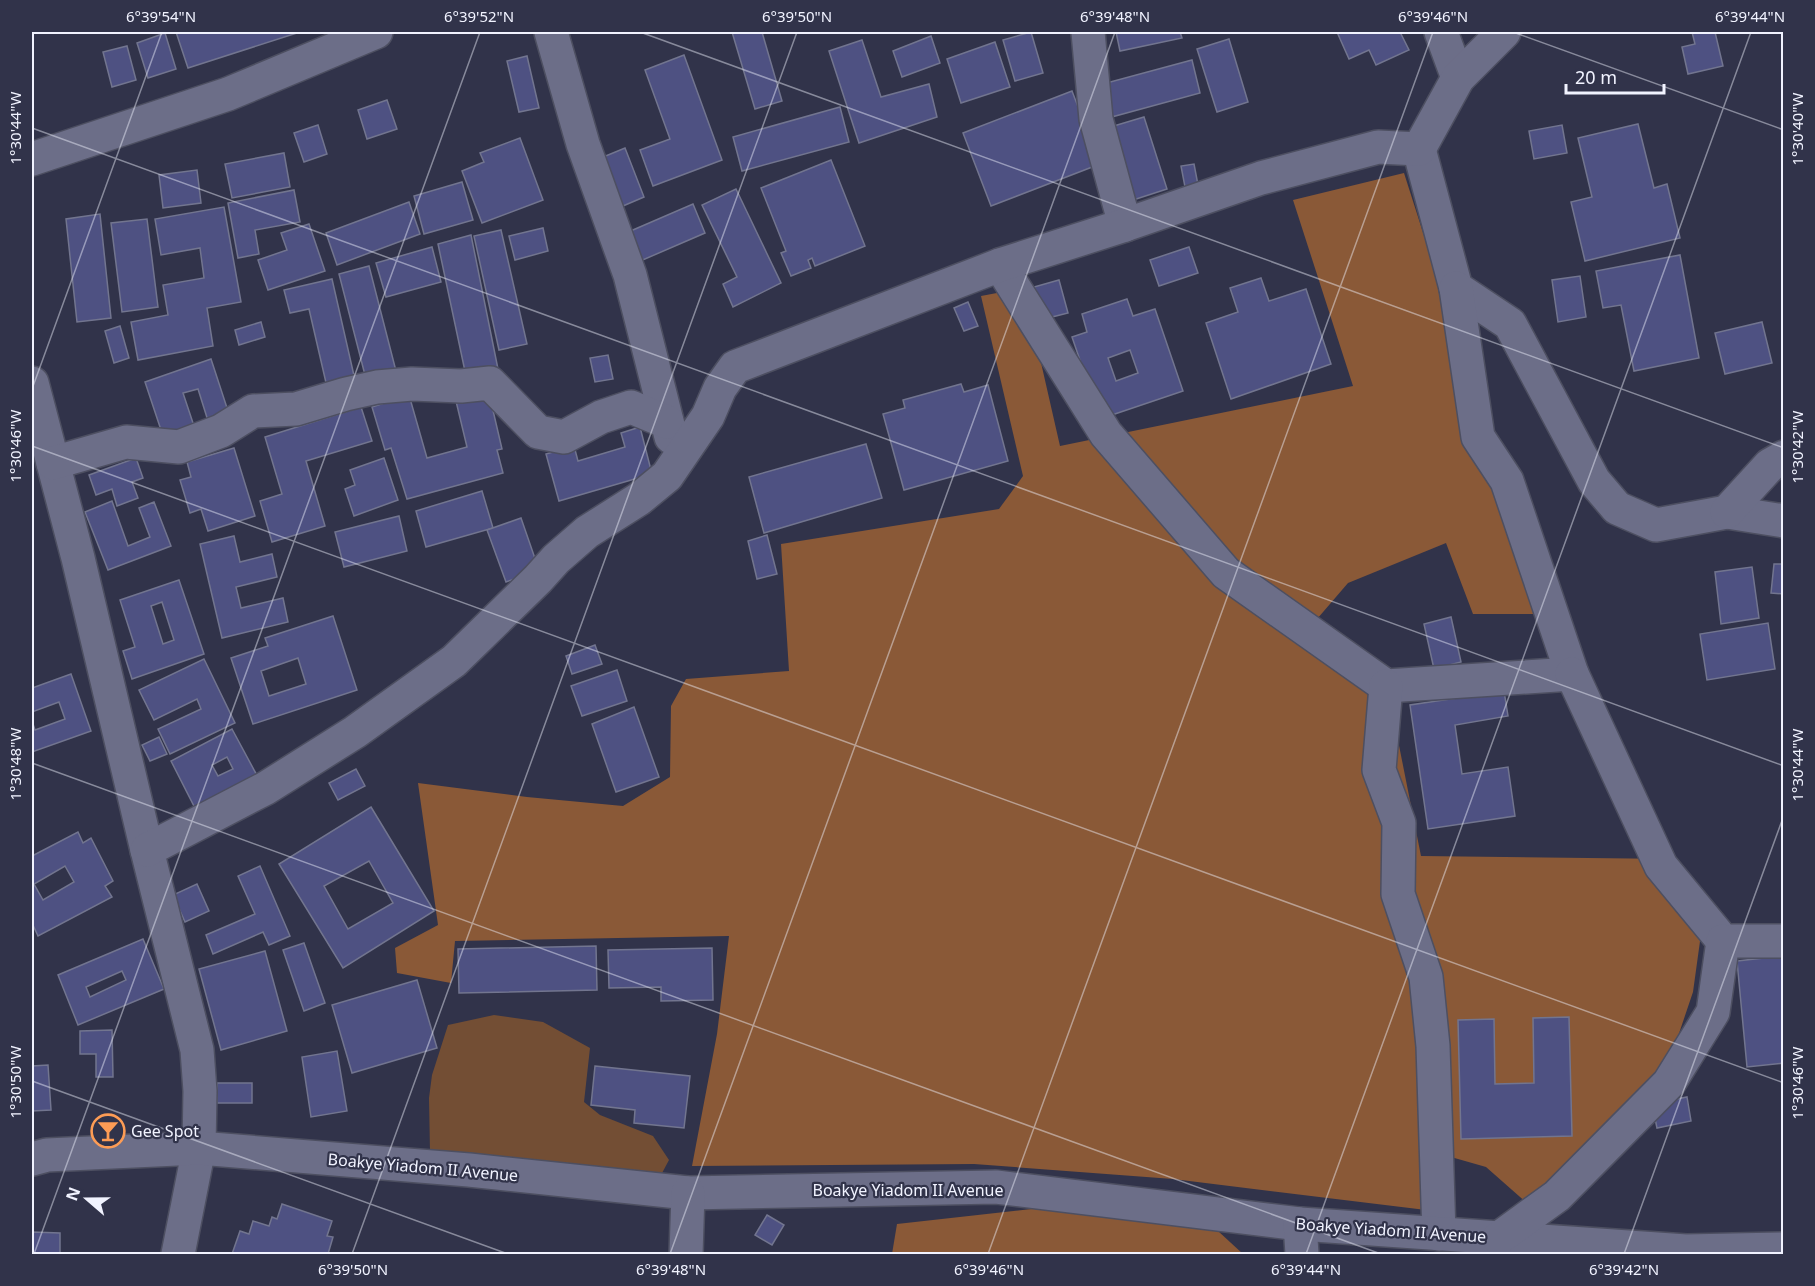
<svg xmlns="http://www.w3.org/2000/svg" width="1815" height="1286" font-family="'Noto Sans',sans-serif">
	<rect width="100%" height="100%" fill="#31334a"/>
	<!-- green -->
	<polygon fill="#734e34" points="494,1015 543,1022 590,1048 584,1102 600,1115 653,1136 669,1160 661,1175 430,1152 429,1098 432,1075 448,1025"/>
	<!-- forest -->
	<g fill="#8a5937">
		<polygon points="1404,173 1449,314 1490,482 1539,614 1473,614 1446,543 1348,583 1305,633 1390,700 1421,856 1674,859 1701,934 1693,992 1668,1066 1528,1204 1486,1167 1451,1157 1426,1210 1173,1179 974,1164 692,1166 717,1034 729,936 455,941 451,983 397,973 395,948 438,925 418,783 527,797 623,806 670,777 671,706 686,679 789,671 781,544 999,509 1023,476 981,296 1024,288 1060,446 1353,386 1293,200"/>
		<polygon points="1049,1207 1218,1231 1243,1254 892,1254 897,1224"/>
	</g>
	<!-- building -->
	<g fill="#4e5182" stroke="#72758f" stroke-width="1.5" fill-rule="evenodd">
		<polygon points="176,32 300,32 188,68"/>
		<polygon points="732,32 762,32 782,101 755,109"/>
		<polygon points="1031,32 1043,73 1015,81 1003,40"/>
		<polygon points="1116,32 1180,32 1182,38 1120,51"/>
		<polygon points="1337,32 1400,32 1409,50 1376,65 1369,50 1349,59"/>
		<polygon points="1692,32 1715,32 1723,66 1688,74 1682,47 1695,44"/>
		<polygon points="165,33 176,69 148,78 137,43"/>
		<polygon points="931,36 940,63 902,77 893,51"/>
		<polygon points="1229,39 1248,102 1217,112 1197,49"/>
		<polygon points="862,40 881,97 929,84 937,117 859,143 829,51"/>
		<polygon points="995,42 1010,87 961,103 947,59"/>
		<polygon points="127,46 136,80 112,87 103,52"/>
		<polygon points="684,55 722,160 653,186 640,150 670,139 645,70"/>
		<polygon points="527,56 539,108 519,112 507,61"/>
		<polygon points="1192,60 1200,93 1108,118 1099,85"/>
		<polygon points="1072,91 1100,164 991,206 963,133"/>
		<polygon points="387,100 397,129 367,139 358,110"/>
		<polygon points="840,107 849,142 742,171 733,137"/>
		<polygon points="1144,117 1167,189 1130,201 1107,128"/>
		<polygon points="1638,124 1654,188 1667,184 1680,238 1585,261 1571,202 1592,197 1578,138"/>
		<polygon points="318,125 327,154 304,162 294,133"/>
		<polygon points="1562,125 1567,153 1534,159 1529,131"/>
		<polygon points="520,138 543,200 482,223 462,171 484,162 480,153"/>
		<polygon points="625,148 644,197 616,209 596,160"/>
		<polygon points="284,153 290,187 232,198 225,164"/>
		<polygon points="831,160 865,246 815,266 812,258 808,260 811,268 791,276 781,253 786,251 761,188"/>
		<polygon points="1194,164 1198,185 1185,187 1181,166"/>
		<polygon points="197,170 201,203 163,208 159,175"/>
		<polygon points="462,182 473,220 424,234 414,196"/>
		<polygon points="736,189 781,283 733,307 723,284 737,277 702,205"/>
		<polygon points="294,190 300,222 255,230 259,254 238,258 228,203"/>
		<polygon points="409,202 420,234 337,265 326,233"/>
		<polygon points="693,204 705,233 638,262 626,233"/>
		<polygon points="224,207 241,302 207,308 213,346 138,360 131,322 168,315 163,285 204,278 200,248 161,255 155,219"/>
		<polygon points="100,214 111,318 77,322 66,219"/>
		<polygon points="147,219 158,307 122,312 111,223"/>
		<polygon points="309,224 325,271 268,290 258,260 287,250 281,233"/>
		<polygon points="543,228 548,251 515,260 509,236"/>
		<polygon points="501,230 527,344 499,350 474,236"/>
		<polygon points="471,235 498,369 466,376 438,244"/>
		<polygon points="432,247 441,282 386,297 376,263"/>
		<polygon points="1189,247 1198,273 1159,286 1150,260"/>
		<polygon points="1680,255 1699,358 1634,371 1621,305 1603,308 1596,271"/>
		<polygon points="369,266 396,371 366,379 339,274"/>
		<polygon points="1580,276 1586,317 1558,322 1552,280"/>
		<polygon points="1261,278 1269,301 1306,289 1331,364 1231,399 1206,323 1238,312 1230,288"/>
		<polygon points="332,279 355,380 327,387 309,309 290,313 284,290"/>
		<polygon points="1059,280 1068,313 1044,319 1034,287"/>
		<path d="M 1127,299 L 1133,316 L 1155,309 L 1183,391 L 1100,419 L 1072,337 L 1087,332 L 1082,314 ZM 1130,350 L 1138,373 L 1116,381 L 1108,358 Z"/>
		<polygon points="968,302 978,326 964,331 954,308"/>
		<polygon points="261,322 265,337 239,345 235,330"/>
		<polygon points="1762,322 1772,363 1725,374 1715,333"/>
		<polygon points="120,326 129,358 114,363 105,331"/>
		<polygon points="608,355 613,379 595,382 590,358"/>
		<polygon points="211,359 230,417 209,424 198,389 183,393 195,429 164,439 145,382"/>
		<polygon points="961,384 964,392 988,385 1008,461 904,490 883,414 905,408 903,400"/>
		<polygon points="488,389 502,449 497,450 503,473 407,499 391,448 385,450 372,407 409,395 427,458 467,447 455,397"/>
		<polygon points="361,407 372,441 306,461 325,526 272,542 260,501 282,494 265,437"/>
		<polygon points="640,427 652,474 559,501 546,454 574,446 578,461 625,447 621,433"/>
		<polygon points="866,444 882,498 764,533 749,477"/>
		<polygon points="234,448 255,516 208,531 201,509 190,513 180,480 191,477 187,462"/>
		<polygon points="136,458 143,478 132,482 138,498 117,506 112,489 96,495 89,475"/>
		<polygon points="384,458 398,500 354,516 345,489 355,485 350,470"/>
		<polygon points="482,491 493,528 426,547 416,511"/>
		<polygon points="112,501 128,546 150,537 139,508 154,502 171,546 108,570 85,512"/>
		<polygon points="399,516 407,551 344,567 335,532"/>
		<polygon points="521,518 539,570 506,582 487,530"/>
		<polygon points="767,535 777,574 757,579 748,541"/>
		<polygon points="234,536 240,562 272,554 277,577 236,587 241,608 283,598 288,622 222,638 200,544"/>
		<polygon points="1774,564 1784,564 1784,594 1771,593"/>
		<polygon points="1752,567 1759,618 1721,624 1715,572"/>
		<path d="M 179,580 L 204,654 L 132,679 L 123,651 L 135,647 L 120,600 ZM 162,602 L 174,640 L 163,644 L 151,606 Z"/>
		<path d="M 333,616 L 357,690 L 253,724 L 231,658 L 268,646 L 265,638 ZM 298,658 L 306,684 L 269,696 L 261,671 Z"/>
		<polygon points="1451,617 1461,662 1434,669 1424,624"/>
		<polygon points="1768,623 1775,669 1707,680 1700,634"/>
		<polygon points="595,645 602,664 572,674 566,656"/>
		<polygon points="204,659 235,723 170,754 158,729 201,709 197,699 154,720 139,690"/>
		<polygon points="617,670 627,701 582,716 571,686"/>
		<polygon points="71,674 91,731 32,752 32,721 35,730 65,719 59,702 32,712 32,688"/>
		<polygon points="1504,691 1508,716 1455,725 1462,774 1508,767 1515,816 1428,829 1410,705"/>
		<polygon points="634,707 659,777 616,792 592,724"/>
		<path d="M 232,729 L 260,781 L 198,814 L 171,761 ZM 227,757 L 233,769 L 218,776 L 212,765 Z"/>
		<polygon points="159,737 167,754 150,761 142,745"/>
		<polygon points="356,769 365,786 338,800 329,783"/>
		<path d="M 371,807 L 434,911 L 343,968 L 279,864 ZM 369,861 L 393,903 L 348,929 L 324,886 Z"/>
		<path d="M 78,832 L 83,843 L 91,838 L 113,881 L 105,886 L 112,897 L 38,936 L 32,923 L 32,856 ZM 65,866 L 74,882 L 43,900 L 34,884 Z"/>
		<polygon points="260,866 290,936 269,945 263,932 213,954 206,935 255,914 238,876"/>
		<polygon points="197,884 209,911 185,922 173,895"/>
		<path d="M 143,939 L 164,989 L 78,1025 L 58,975 ZM 122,971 L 126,980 L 90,997 L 86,987 Z"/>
		<polygon points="304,943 325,1003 304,1011 283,950"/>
		<polygon points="596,946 597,990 459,993 458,949"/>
		<polygon points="712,948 713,1000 661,1001 661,987 609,988 608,950"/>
		<polygon points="265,951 287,1031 221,1050 199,969"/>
		<polygon points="1782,956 1784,1063 1747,1067 1737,961"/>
		<polygon points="417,980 437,1048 352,1073 332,1005"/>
		<polygon points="1569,1017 1572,1136 1461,1139 1458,1020 1494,1019 1495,1084 1534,1083 1533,1018"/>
		<polygon points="112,1030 113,1077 96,1077 96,1054 80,1054 80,1031"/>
		<polygon points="337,1051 347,1111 311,1117 302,1057"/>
		<polygon points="48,1065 51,1110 32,1111 32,1066"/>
		<polygon points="595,1066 690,1076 684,1128 634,1123 635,1110 591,1105"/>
		<rect x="217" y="1083" width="35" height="20"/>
		<polygon points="1687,1097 1691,1121 1657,1128 1652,1104"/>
		<polygon points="282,1204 332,1221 327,1236 333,1237 328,1254 232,1254 240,1231 249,1234 253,1221 269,1226 272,1217 277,1219"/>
		<polygon points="767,1215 784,1225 772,1245 755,1235"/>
		<polygon points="32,1232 60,1233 60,1254 32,1254"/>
	</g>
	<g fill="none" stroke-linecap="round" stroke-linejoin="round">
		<defs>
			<g id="minor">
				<polyline points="551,32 583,144 630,275 671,437"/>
				<polyline points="1088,32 1096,119 1125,225"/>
				<polyline points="1441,32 1458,78"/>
				<polyline points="1419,149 1456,288 1510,324 1594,481 1617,508 1656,525 1727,512 1784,521"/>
				<polyline points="32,159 228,94 376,32"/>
				<polyline points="1000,265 1106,434 1226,573 1386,686 1572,674 1507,481 1478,437 1456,288"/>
				<polyline points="32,383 78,558 147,850 197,1050 200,1091 199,1148 178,1254"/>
				<polyline points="53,463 126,442 179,447 221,431 253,411 296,409 346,394 377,387 412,384 461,386 490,383 538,432 564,437 601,417 631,407 667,422"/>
				<polyline points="1727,512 1770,465 1784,457"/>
				<polyline points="1572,674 1661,866 1723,941 1784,941"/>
				<polyline points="1386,686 1379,770 1399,823 1398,894 1426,977 1433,1046 1439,1234"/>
				<polyline points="147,850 266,788 355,732 454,661 538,579 556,559 587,532 639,499 667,476 708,416 720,388 735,367 1000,265 1125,225 1261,178 1378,147 1419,149 1458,78 1504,32"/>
				<polyline points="32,1159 47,1155 199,1148 469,1170 688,1193 996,1187 1300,1224 1686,1251 1784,1249"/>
				<polyline points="1300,1224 1302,1254"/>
				<polyline points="1499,1238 1557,1196 1669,1083 1713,1012 1723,941"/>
				<polyline points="686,1254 688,1193"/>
			</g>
		</defs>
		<!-- minor casing -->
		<use href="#minor" stroke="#4d4f61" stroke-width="36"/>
		<!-- minor -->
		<use href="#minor" stroke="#6c6e88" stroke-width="33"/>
	</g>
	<!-- ticks -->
	<path fill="none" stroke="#f1f3ff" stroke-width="1.5" stroke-opacity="0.45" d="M 640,32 L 1784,448M 1513,32 L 1784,130M 32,128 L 1784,766M 32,389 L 162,32M 32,446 L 1784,1083M 32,763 L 1381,1254M 32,1081 L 508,1254M 34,1254 L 480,32M 352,1254 L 797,32M 670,1254 L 1115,32M 988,1254 L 1433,32M 1306,1254 L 1751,32M 1624,1254 L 1784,815"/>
	<!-- icons -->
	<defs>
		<symbol id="bar-ring" viewBox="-11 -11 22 22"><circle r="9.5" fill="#31334a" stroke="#fd9c55" stroke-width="1.5"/><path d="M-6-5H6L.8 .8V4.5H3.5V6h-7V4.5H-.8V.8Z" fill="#fd9c55"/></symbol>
	</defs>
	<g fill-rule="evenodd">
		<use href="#bar-ring" x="89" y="1112" width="38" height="38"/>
	</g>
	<g text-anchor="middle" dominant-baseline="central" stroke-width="4.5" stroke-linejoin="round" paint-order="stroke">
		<!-- poi labels -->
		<g font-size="16" fill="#f1f3ff" stroke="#31334a" text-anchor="start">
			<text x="131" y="1131">Gee Spot</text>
		</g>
		<!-- street labels -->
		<g font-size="16" fill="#f1f3ff" stroke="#31334a">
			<text transform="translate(423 1167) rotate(5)">Boakye Yiadom II Avenue</text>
			<text x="908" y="1190">Boakye Yiadom II Avenue</text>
			<text transform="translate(1391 1230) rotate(4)">Boakye Yiadom II Avenue</text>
		</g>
	</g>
	<!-- border -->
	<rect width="1815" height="1286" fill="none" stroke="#31334a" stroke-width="66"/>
	<!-- north arrow -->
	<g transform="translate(87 1199) rotate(290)" stroke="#31334a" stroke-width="4.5" paint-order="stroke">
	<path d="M0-4.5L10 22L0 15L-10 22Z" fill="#f1f3ff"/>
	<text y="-9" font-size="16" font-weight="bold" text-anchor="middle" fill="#f1f3ff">N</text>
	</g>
	<!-- scale -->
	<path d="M1566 84v9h98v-9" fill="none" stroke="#f1f3ff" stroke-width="3"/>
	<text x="1575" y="84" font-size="18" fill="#f1f3ff" stroke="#31334a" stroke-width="4.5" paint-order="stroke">20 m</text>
	<rect x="33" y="33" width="1749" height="1220" fill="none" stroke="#f1f3ff" stroke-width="2"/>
	<g font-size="15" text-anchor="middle" fill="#f1f3ff">
		<text x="161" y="22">6°39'54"N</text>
		<text x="479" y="22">6°39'52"N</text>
		<text x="797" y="22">6°39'50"N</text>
		<text x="1115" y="22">6°39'48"N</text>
		<text x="1433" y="22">6°39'46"N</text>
		<text x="1750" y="22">6°39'44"N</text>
		<text transform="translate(16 128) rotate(-90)" y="5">1°30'44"W</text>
		<text transform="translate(1798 129) rotate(-90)" y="5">1°30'40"W</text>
		<text transform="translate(16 446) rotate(-90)" y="5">1°30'46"W</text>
		<text transform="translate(1798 447) rotate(-90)" y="5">1°30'42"W</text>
		<text transform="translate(16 764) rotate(-90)" y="5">1°30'48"W</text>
		<text transform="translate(1798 765) rotate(-90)" y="5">1°30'44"W</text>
		<text transform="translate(16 1082) rotate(-90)" y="5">1°30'50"W</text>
		<text transform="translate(1798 1083) rotate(-90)" y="5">1°30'46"W</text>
		<text x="353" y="1275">6°39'50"N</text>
		<text x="671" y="1275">6°39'48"N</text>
		<text x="989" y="1275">6°39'46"N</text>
		<text x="1306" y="1275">6°39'44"N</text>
		<text x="1624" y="1275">6°39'42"N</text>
	</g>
</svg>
